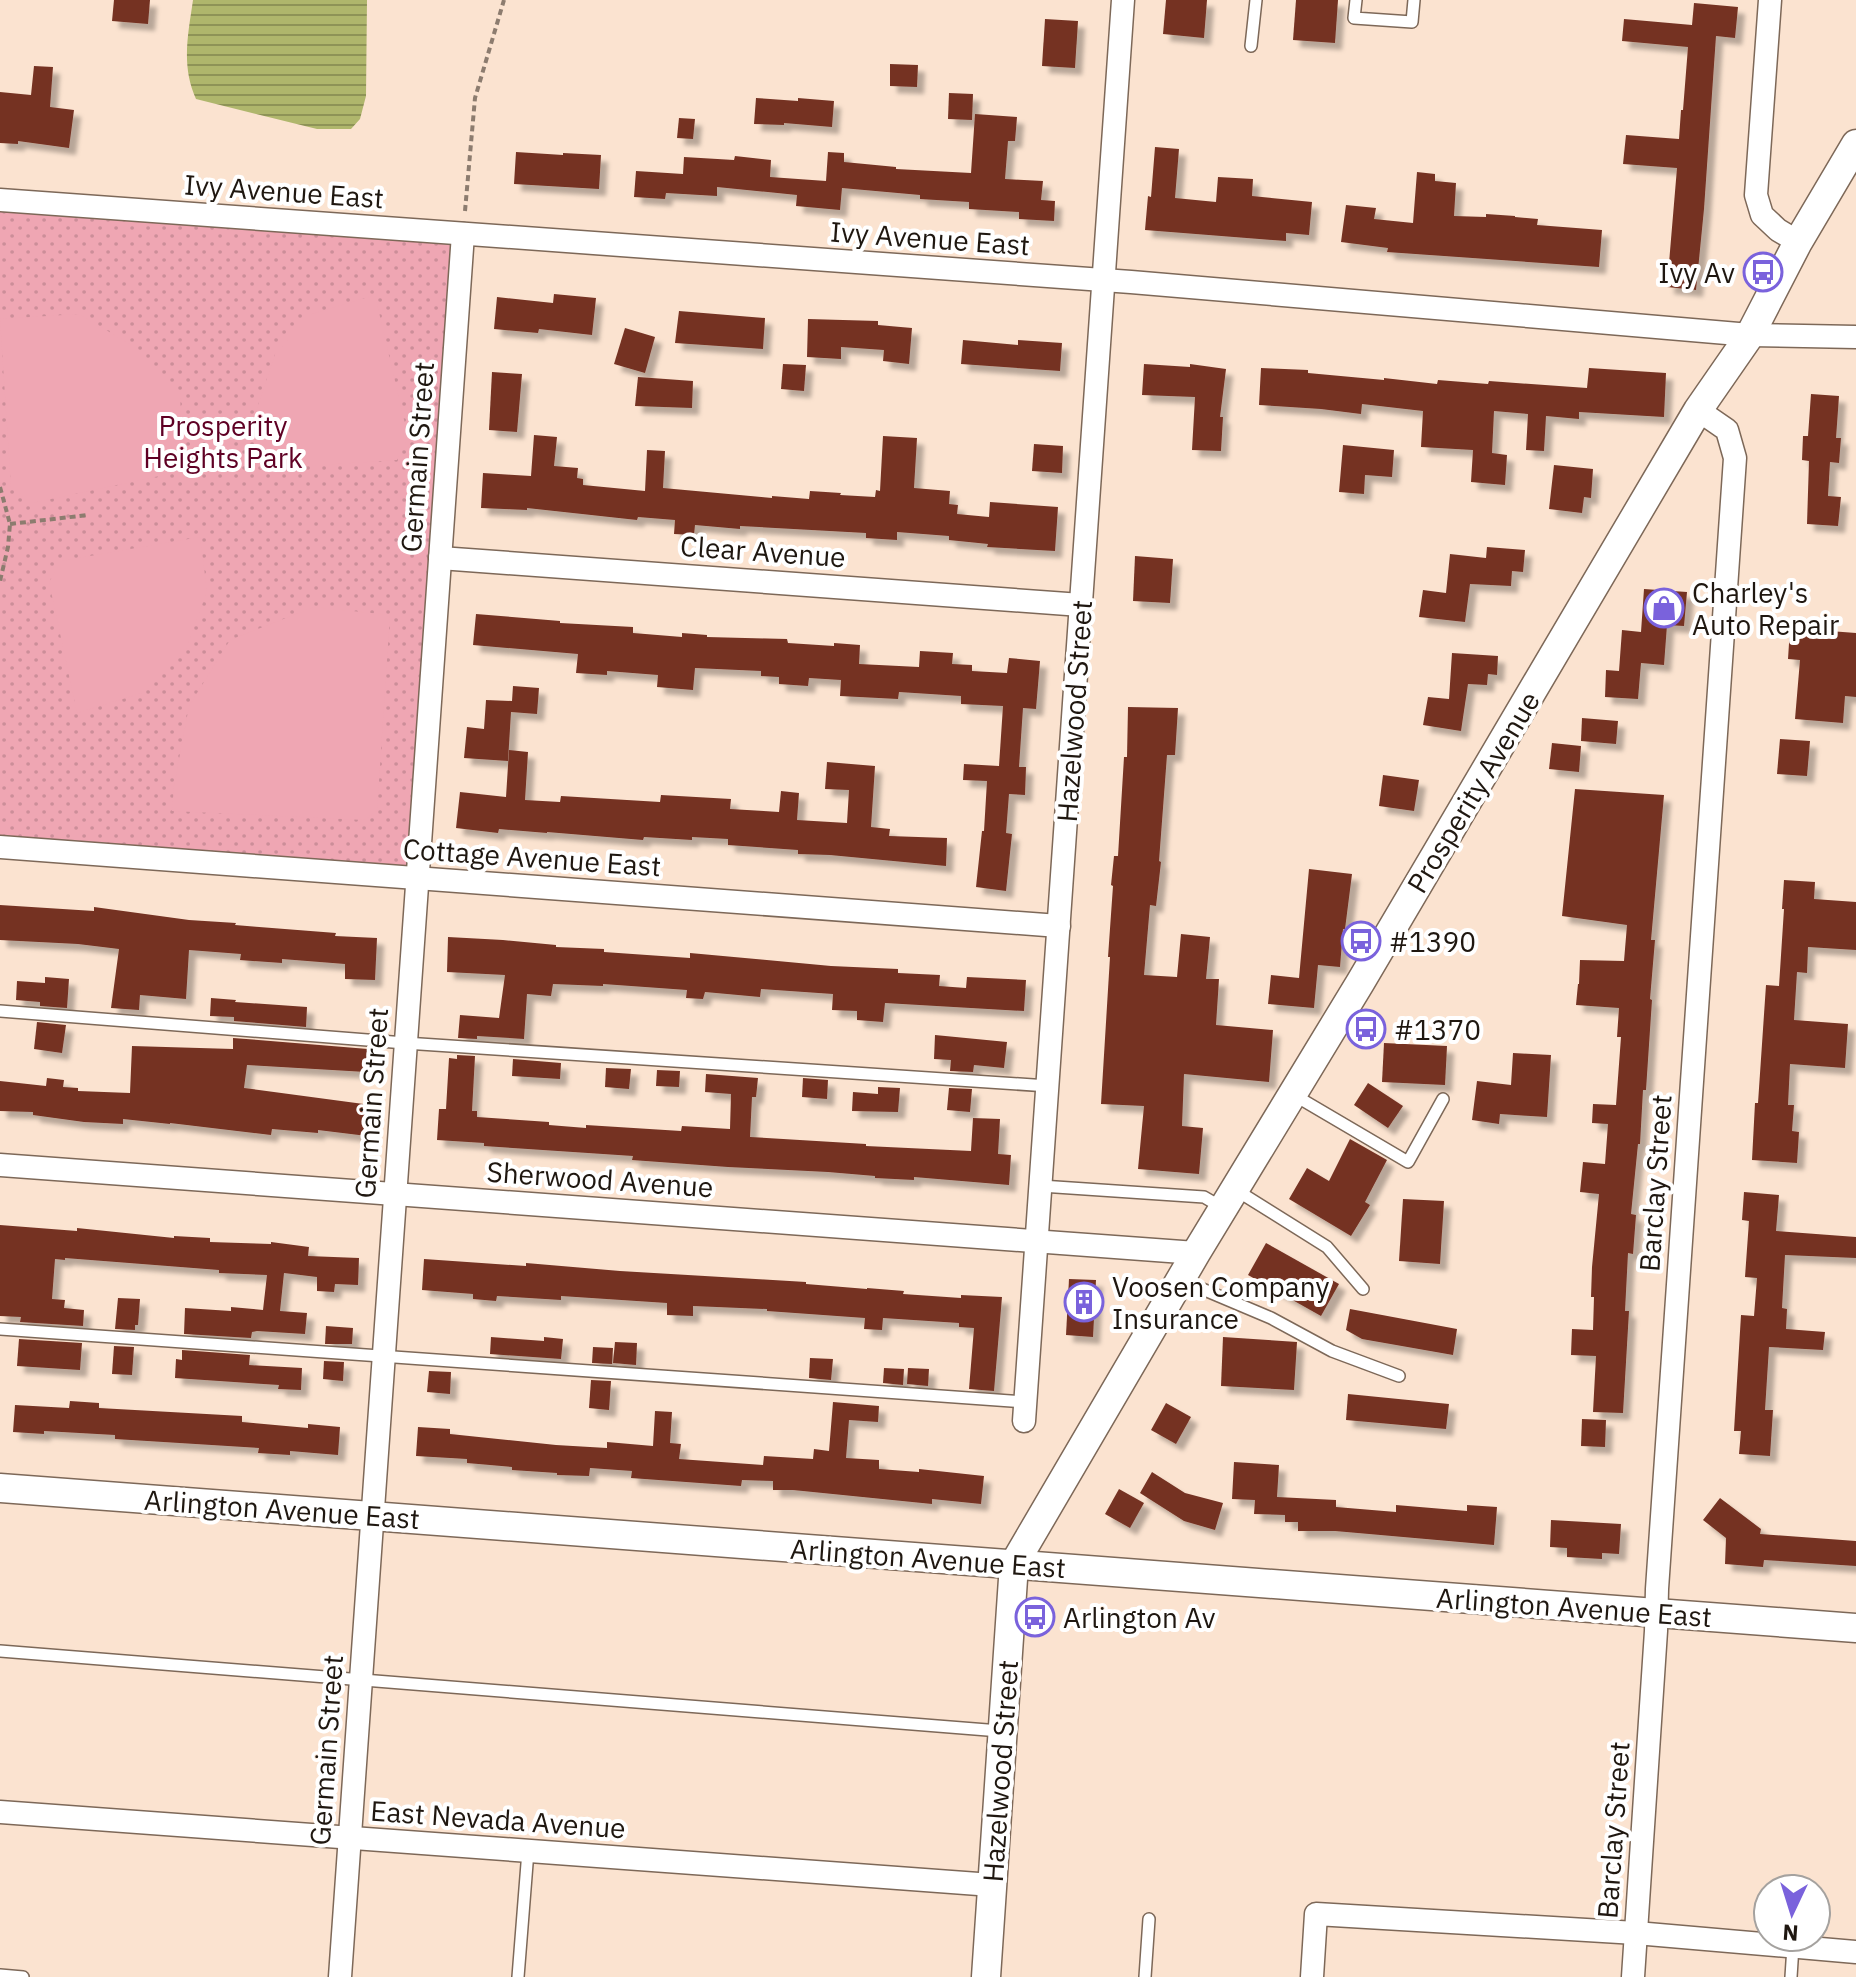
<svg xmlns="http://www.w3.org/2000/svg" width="1856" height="1977" font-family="'IBM Plex Sans',sans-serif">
	<defs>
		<pattern id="grass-dots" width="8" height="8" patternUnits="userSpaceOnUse" patternTransform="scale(2)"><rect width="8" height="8" fill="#efa6b3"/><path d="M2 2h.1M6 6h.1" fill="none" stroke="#cc8e99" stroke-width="1.8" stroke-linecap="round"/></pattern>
		<pattern id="water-rules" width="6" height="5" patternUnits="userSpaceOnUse" patternTransform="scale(2)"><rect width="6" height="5" fill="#afb66c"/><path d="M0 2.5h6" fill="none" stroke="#8e9357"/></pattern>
		<filter id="shadow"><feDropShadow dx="7" dy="7" stdDeviation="2" flood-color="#0004"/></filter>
	</defs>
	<rect width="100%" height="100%" fill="#fbe3d0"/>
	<!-- grass -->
	<polygon fill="url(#grass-dots)" points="0,200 463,234 417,878 0,838"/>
	<!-- pitch -->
	<g fill="#efa6b3">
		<polygon points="375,295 408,437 397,460 260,469 256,411 275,354 312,314"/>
		<polygon points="79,314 133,346 180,393 183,471 32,503 11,487 0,319"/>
		<polygon points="200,537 207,591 186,649 142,693 77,713 49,582 61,561"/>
		<polygon points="314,607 390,615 377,811 364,820 172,811 174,786 189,706 230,640"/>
	</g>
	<!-- water -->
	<path fill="url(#water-rules)" d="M 193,0 L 367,0 L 366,96 L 360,119 L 351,129 L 317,129 L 196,99 C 181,66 188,35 193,0 Z"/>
	<!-- building -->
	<g fill="#743223" filter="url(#shadow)">
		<polygon points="114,0 150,0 148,24 112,21"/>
		<polygon points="1166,0 1207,0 1204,38 1163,34"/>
		<polygon points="1296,0 1338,0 1335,43 1293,40"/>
		<polygon points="1694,3 1738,7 1735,38 1716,36 1704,209 1696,290 1667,287 1677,168 1623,164 1626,135 1679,139 1681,110 1683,110 1688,47 1622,41 1624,19 1692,25"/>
		<polygon points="1045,19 1078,21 1075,68 1042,66"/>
		<polygon points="890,64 918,65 917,87 890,86"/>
		<polygon points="34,66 53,67 50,107 74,110 69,148 18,141 18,144 0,143 0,92 31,95"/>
		<polygon points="949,93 973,94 972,120 948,119"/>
		<polygon points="756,98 798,101 798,98 834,101 832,127 784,123 784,125 754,124"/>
		<polygon points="975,114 1017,117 1015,141 1008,141 1005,179 1043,181 1041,200 1055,201 1054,221 1019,219 1019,212 969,209 969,202 920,199 920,195 842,188 840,210 796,206 797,195 717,187 717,196 666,193 665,199 634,197 636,171 683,174 684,157 734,160 735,156 771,160 770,177 826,181 828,152 844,153 844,162 896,167 896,169 971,173"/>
		<polygon points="679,118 695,119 693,139 677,138"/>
		<polygon points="1155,147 1179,149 1175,198 1216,202 1218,177 1253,179 1252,196 1312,202 1309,235 1286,233 1286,241 1145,230 1148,196 1151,197"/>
		<polygon points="516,152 563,155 563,153 601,155 599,189 514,184"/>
		<polygon points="1417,172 1435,174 1435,181 1456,183 1454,216 1486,217 1486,214 1515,216 1515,217 1538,219 1537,225 1602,230 1599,267 1387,252 1388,248 1341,242 1346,205 1376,208 1374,219 1413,223"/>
		<polygon points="554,294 596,298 592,335 539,329 538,333 494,329 497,297 553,303"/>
		<polygon points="679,311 765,318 763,349 675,343"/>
		<polygon points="808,319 878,321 878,325 912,328 909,364 883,361 884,350 841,347 841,359 807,357"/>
		<polygon points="625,328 655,337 645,373 614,364"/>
		<polygon points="963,340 1018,345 1018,340 1062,343 1060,371 961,364"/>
		<polygon points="783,364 806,365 804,391 781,389"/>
		<polygon points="1144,364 1190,367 1190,364 1226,369 1220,417 1223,417 1221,451 1192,450 1195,397 1142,395"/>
		<polygon points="1261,368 1308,370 1308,373 1384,380 1384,378 1437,384 1438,380 1488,384 1489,381 1587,388 1589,368 1666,373 1664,417 1579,412 1579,419 1546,416 1544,451 1526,450 1528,414 1494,411 1492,453 1507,455 1505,485 1471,482 1473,450 1421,447 1423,411 1362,404 1361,414 1321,409 1259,405"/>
		<polygon points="492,372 522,374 517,432 489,430"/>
		<polygon points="638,377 693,381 692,408 635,406"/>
		<polygon points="1811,394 1839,396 1836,438 1841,438 1839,463 1830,462 1828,496 1841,497 1838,526 1807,524 1809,461 1802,460 1803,436 1808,436"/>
		<polygon points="534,435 557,437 554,466 578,468 577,478 583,479 583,485 645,491 647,450 665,451 663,488 772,498 772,496 809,499 810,491 841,493 840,495 875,497 876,490 880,491 883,436 917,438 914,488 950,491 949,504 958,505 957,514 989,517 990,502 1058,507 1055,551 987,547 988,544 949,540 949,536 897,532 897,540 866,538 866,533 740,526 740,529 695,525 694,535 674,534 675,520 638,517 637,520 527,508 527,510 481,508 483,473 531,476"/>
		<polygon points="1034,444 1063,446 1062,473 1032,471"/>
		<polygon points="1343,445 1394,450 1392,477 1365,475 1364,494 1339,492"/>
		<polygon points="1554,465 1593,469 1591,498 1584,497 1582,513 1549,509"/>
		<polygon points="1487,547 1525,550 1523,572 1512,571 1511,586 1470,584 1465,622 1419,617 1423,590 1446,593 1450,554 1486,558"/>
		<polygon points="1135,556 1173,559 1170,603 1133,601"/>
		<polygon points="1644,589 1687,592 1684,626 1667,625 1664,665 1641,663 1638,699 1605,697 1606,670 1619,671 1622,630 1641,632"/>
		<polygon points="476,614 560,621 560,623 633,627 633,633 682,637 682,633 707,635 707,637 787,639 788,643 834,646 834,643 860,645 859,664 919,667 920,651 953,653 952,664 972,665 972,671 1007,673 1009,658 1040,661 1036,709 1023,708 1019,767 1026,767 1025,795 1009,794 1006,833 1012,834 1006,891 976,887 982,831 984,831 987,781 963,780 964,764 999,766 1003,706 961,704 961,696 899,692 898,699 840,696 841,680 809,678 808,686 779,684 779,677 761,676 761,671 695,668 693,690 657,687 658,675 607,671 607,675 576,673 578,654 473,645"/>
		<polygon points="1790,628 1856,633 1856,697 1845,696 1843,723 1795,719 1800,660 1788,659"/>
		<polygon points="1452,653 1498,656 1497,675 1488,674 1487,685 1468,684 1461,731 1423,725 1428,697 1449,699"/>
		<polygon points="513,686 539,688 537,714 511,712 508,761 464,758 467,727 484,729 486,700 512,701"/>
		<polygon points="1128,707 1178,708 1175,755 1167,755 1159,861 1161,862 1156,906 1150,905 1144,975 1177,977 1181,934 1210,937 1206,979 1219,979 1216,1025 1273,1030 1269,1082 1184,1074 1182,1126 1203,1128 1199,1174 1138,1169 1144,1106 1101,1104 1110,957 1108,957 1113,886 1111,885 1114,856 1118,856 1124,757 1127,757"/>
		<polygon points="1582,718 1618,721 1616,744 1581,741"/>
		<polygon points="1780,739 1810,741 1807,776 1777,774"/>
		<polygon points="1552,743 1581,746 1579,772 1549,769"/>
		<polygon points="509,750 528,752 525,800 560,802 561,796 660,802 661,795 731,799 730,809 779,812 781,791 799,793 797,820 847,823 849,790 825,789 827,762 875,766 871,827 890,829 889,836 947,838 946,866 830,855 798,854 798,850 728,845 728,839 692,837 692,840 644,837 643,840 547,832 547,833 499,829 498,833 456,828 460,792 506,797"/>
		<polygon points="1383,775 1419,780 1414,811 1379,806"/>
		<polygon points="1575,789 1664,795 1651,940 1655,940 1650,999 1652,1000 1646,1090 1643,1090 1640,1144 1638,1144 1631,1214 1636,1215 1633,1254 1628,1253 1625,1311 1629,1311 1623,1413 1593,1412 1596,1356 1571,1355 1572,1329 1593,1330 1594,1297 1591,1297 1592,1267 1599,1194 1580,1192 1583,1162 1605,1164 1608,1124 1592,1123 1593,1104 1616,1105 1621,1037 1617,1037 1619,1008 1576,1005 1578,984 1579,984 1580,960 1624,961 1627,925 1562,916"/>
		<polygon points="1309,869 1352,874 1345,929 1343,929 1340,967 1318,965 1314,1008 1268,1004 1271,975 1299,978"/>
		<polygon points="1784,880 1815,882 1814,899 1856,902 1856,950 1808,947 1807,973 1797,972 1794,1020 1848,1024 1845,1068 1790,1064 1788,1105 1794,1105 1792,1131 1799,1132 1797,1163 1752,1160 1755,1103 1758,1103 1766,985 1779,986 1784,909 1782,909"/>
		<polygon points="0,905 94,911 94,907 189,920 236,923 235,925 336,933 335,936 377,938 375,980 345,979 345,964 282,959 282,963 240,960 241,954 189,950 186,999 140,995 139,1010 111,1008 119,949 78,944 0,940"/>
		<polygon points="448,937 503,940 556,945 556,947 604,949 604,952 690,958 690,953 831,966 898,969 898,973 940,975 939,986 966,988 967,977 1026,980 1024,1011 885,1003 883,1022 857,1020 857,1011 832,1010 833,994 761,989 760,997 705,992 703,999 686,998 687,990 603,984 603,986 553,984 551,996 527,994 524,1039 477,1036 477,1039 458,1038 460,1015 499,1018 505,975 447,972"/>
		<polygon points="45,977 69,979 67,1008 40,1006 40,1002 16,1000 17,981 45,983"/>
		<polygon points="211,998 236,1000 235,1002 307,1007 306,1027 234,1021 234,1015 234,1017 210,1016"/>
		<polygon points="37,1022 66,1025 62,1053 34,1049"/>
		<polygon points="935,1035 1007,1042 1004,1068 974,1065 973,1072 950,1071 951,1060 934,1059"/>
		<polygon points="233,1038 368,1049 366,1072 247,1065 244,1088 371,1105 367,1136 318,1130 318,1133 272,1129 271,1135 170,1123 170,1124 123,1119 123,1124 84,1122 33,1115 33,1112 0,1111 0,1081 46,1086 47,1078 64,1080 63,1087 78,1088 78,1091 130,1093 132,1046 233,1049"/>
		<polygon points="1384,1043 1447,1046 1445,1085 1382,1082"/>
		<polygon points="1513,1053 1551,1055 1547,1117 1500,1114 1499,1124 1472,1120 1477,1081 1511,1085"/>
		<polygon points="457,1055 475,1056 472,1111 477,1111 477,1117 549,1122 549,1125 586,1128 586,1125 681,1131 682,1126 730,1129 731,1094 705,1092 706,1074 758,1078 756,1097 752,1097 750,1137 866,1144 866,1146 971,1151 973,1118 1000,1119 998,1154 1011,1155 1009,1185 914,1177 914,1180 875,1178 875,1176 828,1172 728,1167 632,1160 633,1156 484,1146 484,1143 437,1140 439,1109 446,1109 449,1058 457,1059"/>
		<polygon points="513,1059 561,1063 560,1079 512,1076"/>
		<polygon points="606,1068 631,1069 629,1089 605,1087"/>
		<polygon points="657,1070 680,1071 679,1087 656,1086"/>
		<polygon points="803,1078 828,1080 827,1099 802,1097"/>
		<polygon points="1368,1083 1403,1106 1388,1128 1354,1105"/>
		<polygon points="878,1087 900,1088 898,1112 852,1111 853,1092 878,1094"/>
		<polygon points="949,1088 972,1089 970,1112 947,1110"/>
		<polygon points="1350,1139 1387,1160 1365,1202 1370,1205 1351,1236 1289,1199 1307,1168 1329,1181"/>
		<polygon points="1744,1192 1779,1195 1776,1231 1856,1237 1856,1258 1785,1255 1782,1308 1787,1309 1786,1329 1825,1332 1823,1350 1769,1347 1765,1410 1773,1410 1770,1456 1739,1454 1741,1431 1734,1431 1741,1315 1754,1316 1757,1278 1745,1277 1749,1221 1742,1220"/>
		<polygon points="1403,1199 1444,1201 1440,1264 1399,1261"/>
		<polygon points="0,1225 77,1231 77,1228 174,1238 174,1236 210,1238 210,1242 271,1244 271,1242 309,1247 308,1256 359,1258 358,1285 335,1284 334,1292 317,1291 317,1277 284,1273 280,1311 307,1313 305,1334 257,1331 252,1332 251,1338 184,1334 185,1308 231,1311 231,1307 263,1310 267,1275 219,1273 219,1270 65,1258 65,1260 55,1259 52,1299 65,1300 64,1308 84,1310 83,1326 20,1322 21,1317 0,1316"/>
		<polygon points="1266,1243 1339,1284 1321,1316 1248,1275"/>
		<polygon points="424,1259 526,1266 526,1263 620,1271 806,1282 806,1284 867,1289 867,1288 904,1291 903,1294 961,1298 961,1295 1002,1297 994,1391 969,1389 974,1328 959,1327 959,1323 883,1318 882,1330 864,1329 865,1318 767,1311 767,1309 693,1306 693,1316 667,1315 667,1303 561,1296 561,1300 497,1296 496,1301 473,1299 473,1294 422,1290"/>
		<polygon points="1069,1279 1096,1280 1093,1337 1066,1335"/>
		<polygon points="118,1298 140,1299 138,1325 135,1325 135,1330 115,1329"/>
		<polygon points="1350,1309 1457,1329 1453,1355 1362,1339 1346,1330"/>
		<polygon points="326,1326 353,1328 352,1344 325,1344"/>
		<polygon points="491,1337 544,1341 544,1337 563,1339 561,1359 490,1354"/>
		<polygon points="1223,1337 1297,1342 1294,1390 1221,1386"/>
		<polygon points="19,1339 82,1343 80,1370 17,1366"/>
		<polygon points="615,1342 637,1343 636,1365 613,1363"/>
		<polygon points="114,1346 134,1347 132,1375 112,1374"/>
		<polygon points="593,1347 613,1348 612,1364 592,1363"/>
		<polygon points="182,1350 250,1355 249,1365 302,1368 301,1390 278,1389 279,1385 175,1378 176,1359 182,1360"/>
		<polygon points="810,1358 833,1359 831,1380 809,1378"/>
		<polygon points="324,1361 344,1362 343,1381 323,1379"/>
		<polygon points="884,1368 904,1369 903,1385 883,1383"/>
		<polygon points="908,1368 929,1369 928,1386 907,1384"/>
		<polygon points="429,1371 451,1372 450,1394 427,1392"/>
		<polygon points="591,1380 611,1381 609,1410 589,1408"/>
		<polygon points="1348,1394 1449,1404 1446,1429 1346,1420"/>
		<polygon points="70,1401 99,1403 99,1408 242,1416 242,1422 308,1428 308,1424 340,1427 338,1455 290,1451 290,1455 258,1453 259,1448 115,1439 115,1435 44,1431 44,1434 13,1432 15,1405 69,1408"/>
		<polygon points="833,1402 879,1406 878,1422 849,1420 846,1458 879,1460 879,1469 919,1472 919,1469 984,1476 981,1504 932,1499 932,1504 793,1490 773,1490 773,1481 742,1480 741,1486 631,1478 632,1471 590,1468 589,1476 557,1475 557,1473 512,1470 512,1467 467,1463 467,1459 416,1456 418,1427 450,1429 450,1434 556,1445 607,1448 607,1442 653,1446 655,1411 672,1412 670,1443 681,1444 679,1459 763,1465 764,1456 813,1459 814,1449 829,1451"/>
		<polygon points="1166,1403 1191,1417 1176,1444 1151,1430"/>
		<polygon points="1582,1419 1606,1420 1605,1447 1581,1446"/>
		<polygon points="1234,1462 1279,1465 1277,1497 1336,1500 1336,1507 1396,1512 1396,1505 1467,1511 1467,1505 1497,1507 1494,1545 1335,1531 1298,1531 1298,1522 1285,1522 1285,1515 1254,1514 1255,1500 1232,1499"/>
		<polygon points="1152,1472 1185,1493 1223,1503 1215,1530 1184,1521 1140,1493"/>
		<polygon points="1119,1489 1144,1503 1130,1528 1105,1514"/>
		<polygon points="1720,1498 1761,1529 1760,1534 1856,1541 1856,1566 1764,1560 1763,1567 1725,1564 1726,1538 1703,1520"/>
		<polygon points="1551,1520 1621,1524 1619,1554 1602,1553 1602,1559 1567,1557 1567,1548 1550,1547"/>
	</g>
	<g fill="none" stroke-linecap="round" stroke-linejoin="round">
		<defs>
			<g id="service">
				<polyline points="1356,0 1354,18 1412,22 1414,0"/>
				<polyline points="1251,46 1256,0"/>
				<polyline points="0,1011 405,1043 1048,1086"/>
				<polyline points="1294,1095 1408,1162 1443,1099"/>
				<polyline points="1041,1186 1204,1197 1223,1208"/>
				<polyline points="1236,1190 1327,1247 1363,1289"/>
				<polyline points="1181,1280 1271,1318 1332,1351 1399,1376"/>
				<polyline points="0,1329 1026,1402"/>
				<polyline points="0,1651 1000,1731"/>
				<polyline points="0,1975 23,1977"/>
				<polyline points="518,1977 528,1851"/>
				<polyline points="1145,1977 1149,1919"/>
				<polyline points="1791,1977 1793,1946"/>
			</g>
			<g id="minor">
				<polyline points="1770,0 1756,195 1762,215 1778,230 1798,242"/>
				<polyline points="0,200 1131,282 1750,335 1856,337"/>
				<polyline points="440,558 1081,605"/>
				<polyline points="0,847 1059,926"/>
				<polyline points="0,1165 1196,1253"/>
				<polyline points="1024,1421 1123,0"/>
				<polyline points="0,1812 992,1885"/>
				<polyline points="340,1977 463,234"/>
				<polyline points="1312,1977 1316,1914 1636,1933 1856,1952"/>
				<polyline points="1633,1977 1656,1631 1657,1589 1735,458 1727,430 1698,410"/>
			</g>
			<g id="tertiary">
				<polyline points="0,1488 1856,1628"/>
				<polyline points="986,1977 1014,1564 1196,1253 1360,983 1698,410 1750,335 1798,242 1856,144"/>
			</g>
		</defs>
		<!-- service casing -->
		<use href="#service" stroke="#7d6858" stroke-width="14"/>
		<!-- minor casing -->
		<use href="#minor" stroke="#7d6858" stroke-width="25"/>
		<!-- tertiary casing -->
		<use href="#tertiary" stroke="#7d6858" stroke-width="31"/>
		<!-- path -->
		<g stroke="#8c7c6f" stroke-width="4" stroke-dasharray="6 4" stroke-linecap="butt">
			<polyline points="465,211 475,98 504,0"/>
			<polyline points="0,487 10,524 8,547 0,581"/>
			<polyline points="10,524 88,515"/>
		</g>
		<!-- service -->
		<use href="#service" stroke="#fff" stroke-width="11"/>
		<!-- minor -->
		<use href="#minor" stroke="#fff" stroke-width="22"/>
		<!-- tertiary -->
		<use href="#tertiary" stroke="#fff" stroke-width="28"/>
	</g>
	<!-- icons -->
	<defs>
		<symbol id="bus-ring" viewBox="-11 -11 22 22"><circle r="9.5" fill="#fff" stroke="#7a62dc" stroke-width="1.5"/><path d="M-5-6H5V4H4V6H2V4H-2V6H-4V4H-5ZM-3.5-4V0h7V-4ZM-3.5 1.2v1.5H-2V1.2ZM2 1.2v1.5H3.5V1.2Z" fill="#7a62dc"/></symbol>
		<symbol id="shop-ring" viewBox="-11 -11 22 22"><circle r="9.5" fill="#fff" stroke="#7a62dc" stroke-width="1.5"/><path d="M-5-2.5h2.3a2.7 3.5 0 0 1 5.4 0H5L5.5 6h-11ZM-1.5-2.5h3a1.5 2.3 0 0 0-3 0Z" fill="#7a62dc"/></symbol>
		<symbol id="building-ring" viewBox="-11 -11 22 22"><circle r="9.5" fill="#fff" stroke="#7a62dc" stroke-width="1.5"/><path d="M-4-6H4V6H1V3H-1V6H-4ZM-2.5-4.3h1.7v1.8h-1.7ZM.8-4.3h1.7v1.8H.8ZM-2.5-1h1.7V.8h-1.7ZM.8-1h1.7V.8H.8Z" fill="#7a62dc"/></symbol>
	</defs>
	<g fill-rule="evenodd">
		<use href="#bus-ring" x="1741" y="250" width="44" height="44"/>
		<use href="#shop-ring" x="1642" y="586" width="44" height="44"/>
		<use href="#bus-ring" x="1339" y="919" width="44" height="44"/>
		<use href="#bus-ring" x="1344" y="1007" width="44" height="44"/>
		<use href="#building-ring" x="1062" y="1280" width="44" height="44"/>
		<use href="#bus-ring" x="1013" y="1595" width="44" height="44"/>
	</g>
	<g text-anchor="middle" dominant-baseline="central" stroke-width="8" stroke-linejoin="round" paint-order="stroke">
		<!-- street labels -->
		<g font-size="28" fill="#1f1710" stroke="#fff">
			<text transform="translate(284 191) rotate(4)">Ivy Avenue East</text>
			<text transform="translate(930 238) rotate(4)">Ivy Avenue East</text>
			<text transform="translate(417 457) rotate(-86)">Germain Street</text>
			<text transform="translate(763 551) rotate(4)">Clear Avenue</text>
			<text transform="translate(1074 711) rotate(-86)">Hazelwood Street</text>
			<text transform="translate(1473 792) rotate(-59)">Prosperity Avenue</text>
			<text transform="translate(532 857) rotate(4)">Cottage Avenue East</text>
			<text transform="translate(371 1103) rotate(-86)">Germain Street</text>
			<text transform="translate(600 1179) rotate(4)">Sherwood Avenue</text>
			<text transform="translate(1655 1183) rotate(-86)">Barclay Street</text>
			<text transform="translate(282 1509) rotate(4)">Arlington Avenue East</text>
			<text transform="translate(928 1558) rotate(4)">Arlington Avenue East</text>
			<text transform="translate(1574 1607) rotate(4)">Arlington Avenue East</text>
			<text transform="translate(326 1750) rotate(-86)">Germain Street</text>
			<text transform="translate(1000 1771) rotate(-86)">Hazelwood Street</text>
			<text transform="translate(498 1819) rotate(4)">East Nevada Avenue</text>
			<text transform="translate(1613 1830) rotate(-86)">Barclay Street</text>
		</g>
		<!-- poi labels -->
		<g font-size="28" fill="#1f1710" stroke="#fff" text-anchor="start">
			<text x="1735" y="272" text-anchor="end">Ivy Av</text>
			<text x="1692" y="592">Charley's<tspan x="1692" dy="32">Auto Repair</tspan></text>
			<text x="1389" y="941">#1390</text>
			<text x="1394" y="1029">#1370</text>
			<text x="1112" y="1286">Voosen Company<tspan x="1112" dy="32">Insurance</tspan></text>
			<text x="1063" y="1617">Arlington Av</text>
		</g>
		<!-- park labels -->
		<g font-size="28" fill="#5f0024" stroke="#fff">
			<text x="223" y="425">Prosperity<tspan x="223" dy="32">Heights Park</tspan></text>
		</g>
	</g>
	<!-- north arrow -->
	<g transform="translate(1792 1913) rotate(184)"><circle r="38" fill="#ffffff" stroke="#a5a29f" stroke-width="2"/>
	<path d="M0-6L14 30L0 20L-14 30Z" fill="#7a62dc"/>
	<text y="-12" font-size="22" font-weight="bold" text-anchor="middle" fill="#1f1710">N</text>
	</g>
</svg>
